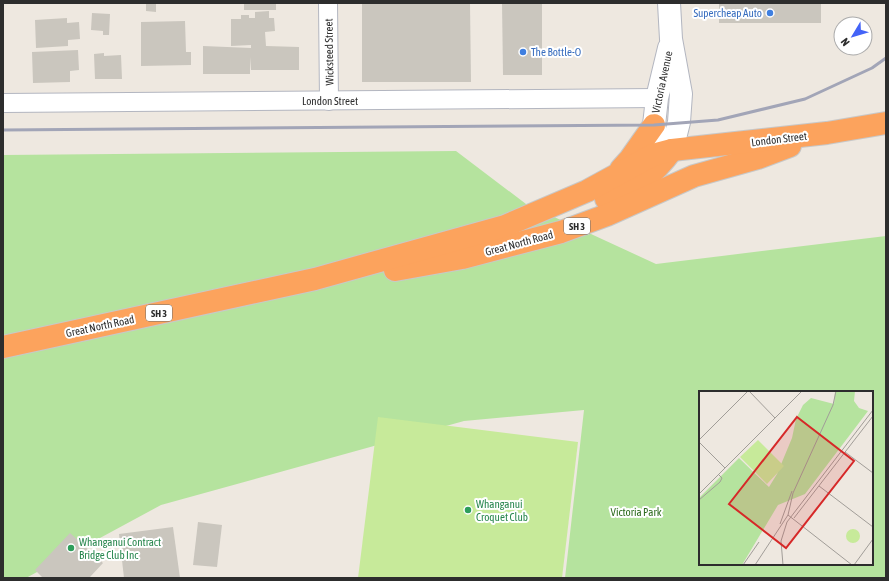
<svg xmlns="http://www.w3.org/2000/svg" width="889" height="581" font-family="'Asap Condensed',sans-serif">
	<rect width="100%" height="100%" fill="#eee8e0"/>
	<!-- green -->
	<path fill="#b5e39e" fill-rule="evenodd" d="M 456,151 L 526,204 L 656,264 L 886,236 L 886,578 L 565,578 L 584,410 L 464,421 L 161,505 L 26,578 L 3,578 L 3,155 ZM 700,392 L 872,392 L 872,564 L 700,564 Z"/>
	<!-- pitch -->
	<polygon fill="#c7ea9a" points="378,417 578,442 562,578 358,578"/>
	<!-- building -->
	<g fill="#cac6be">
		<polygon points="146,3 156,3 156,12 146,11"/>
		<rect x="244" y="3" width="32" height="7"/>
		<polygon points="362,3 470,3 471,82 362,82"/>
		<polygon points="502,3 542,3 542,75 503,75"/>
		<rect x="719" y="3" width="102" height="20"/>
		<polygon points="269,11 269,18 274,18 275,31 265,32 266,46 299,47 299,70 251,70 250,57 250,74 203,74 203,46 251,48 251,45 231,46 231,19 241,19 241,15 249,15 249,18 255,18 255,12"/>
		<polygon points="92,13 110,14 109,35 103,35 103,31 91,30"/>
		<polygon points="67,18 67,23 79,22 80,39 68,40 68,46 36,48 35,20"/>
		<polygon points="185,21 186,52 191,52 191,65 141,66 141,22"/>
		<polygon points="78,50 79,70 70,71 70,82 33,83 32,52"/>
		<polygon points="104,53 104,56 121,55 122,79 95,79 94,54"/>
		<polygon points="198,522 222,525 217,567 193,565"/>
		<polygon points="173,527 180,578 124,578 119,534"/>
		<polygon points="70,533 103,563 90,577 92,578 43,578 35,570"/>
	</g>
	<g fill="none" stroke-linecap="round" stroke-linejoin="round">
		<defs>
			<g id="street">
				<polyline points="328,3 329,101"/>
				<polyline points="3,103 657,98"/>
			</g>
			<g id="secondary">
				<polyline points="669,3 671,39 681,94 679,122 672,150"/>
				<polyline points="663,141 655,131 654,125 657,98 669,48"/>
			</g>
			<g id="highway">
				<polyline points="621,169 630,159 654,125"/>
				<path d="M 606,199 C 637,187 652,177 672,150"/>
				<polyline points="395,270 462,258 561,232 607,215 694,176 758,158 790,146"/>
				<polyline points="3,347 315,279 505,226 587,191 653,155 672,150 827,133 886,123"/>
			</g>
		</defs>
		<!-- street casing -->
		<use href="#street" stroke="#b3b6c0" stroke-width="20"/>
		<!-- secondary casing -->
		<use href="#secondary" stroke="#b3b6c0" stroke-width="24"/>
		<!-- highway casing -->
		<use href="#highway" stroke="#c8c8c8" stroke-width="24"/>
		<!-- street -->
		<use href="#street" stroke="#fff" stroke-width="18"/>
		<!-- secondary -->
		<use href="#secondary" stroke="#fff" stroke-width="22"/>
		<!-- highway -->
		<use href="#highway" stroke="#fca35d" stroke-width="22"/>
		<!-- rail -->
		<polyline stroke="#a2a5b7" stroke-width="3" points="3,130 654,125 718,120 805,99 872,68 886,58"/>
	</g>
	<!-- markers -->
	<g fill="#3f7fe0" stroke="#fff" stroke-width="1.5">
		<circle cx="770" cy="13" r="4"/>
		<circle cx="523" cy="52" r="4"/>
	</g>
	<g fill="#2e9e5b" stroke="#fff" stroke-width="1.5">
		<circle cx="468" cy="510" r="4"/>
		<circle cx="71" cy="548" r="4"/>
	</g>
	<g text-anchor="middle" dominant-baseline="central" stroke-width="4" stroke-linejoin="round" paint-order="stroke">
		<!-- shield labels -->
		<g fill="#fff" stroke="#6c6c6c" stroke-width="1">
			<rect x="564" y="218" width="26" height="16" rx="3"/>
			<rect x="146" y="305" width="26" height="16" rx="3"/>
		</g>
		<g font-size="10" font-weight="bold" fill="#2d2d2d">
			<text x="577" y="226">SH 3</text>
			<text x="159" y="313">SH 3</text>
		</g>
		<!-- shop labels -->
		<g font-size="11" fill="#366cbe" stroke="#fff" text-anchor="end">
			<text x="762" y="13">Supercheap Auto</text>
			<text x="531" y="52" text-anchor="start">The Bottle-O</text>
		</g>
		<!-- street labels -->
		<g font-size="11" fill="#2d2d2d" stroke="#fff">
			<text transform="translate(329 52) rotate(-91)">Wicksteed Street</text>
			<text transform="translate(662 82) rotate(-78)">Victoria Avenue</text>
			<text x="330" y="101">London Street</text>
			<text transform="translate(779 139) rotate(-7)">London Street</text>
			<text transform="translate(519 243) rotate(-15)">Great North Road</text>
			<text transform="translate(100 326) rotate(-12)">Great North Road</text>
		</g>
		<!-- leisure labels -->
		<g font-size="11" fill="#27864d" stroke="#fff" text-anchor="start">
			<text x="476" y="504">Whanganui<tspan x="476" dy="13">Croquet Club</tspan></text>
			<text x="79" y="542">Whanganui Contract<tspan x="79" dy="13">Bridge Club Inc</tspan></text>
		</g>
		<!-- park labels -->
		<g font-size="11" fill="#2c6a1c" stroke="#fff">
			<text x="636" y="512">Victoria Park</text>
		</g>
	</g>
	<!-- overview -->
	<g transform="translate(699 391)">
		<rect width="174" height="174" fill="#eee8e0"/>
		<path d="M 136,0 L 156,0 L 155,10 L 160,17 L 169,20 L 106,103 L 79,114 L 43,174 L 0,174 L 0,107 L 40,67 L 70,96 L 78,83 L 93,47 L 97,28 L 104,14 L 112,7 L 135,13 Z" fill="#b5e39e"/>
		<path d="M 59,49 L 85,75 L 68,93 L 41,66 ZM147 145a7 7 0 1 1 14 0a7 7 0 1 1-14 0Z" fill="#c7ea9a"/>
		<path fill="none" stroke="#a19d98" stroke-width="1" d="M 50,0 L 76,27M 0,49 L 49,0M 0,51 L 26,77M 146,61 L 174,82M 120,95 L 174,136M 0,103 L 103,0M 0,109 L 21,91 L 23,87 L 19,83M 89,124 L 153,174M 95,127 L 174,25M 81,133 L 93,100M 44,174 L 60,151M 56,174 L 89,124 L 94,102 L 134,14 L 137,0M 84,174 L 82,150 L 88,131 L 174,19M 155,174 L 174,148"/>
		<path fill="#d62828" fill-opacity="0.15" stroke="#d62828" stroke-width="2" d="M 98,26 L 155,70 L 87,157 L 30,113 Z"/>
		<rect width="174" height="174" fill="none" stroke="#2d2d2d" stroke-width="2"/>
	</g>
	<!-- border -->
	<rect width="889" height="581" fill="none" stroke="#2d2d2d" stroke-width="8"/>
	<!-- north arrow -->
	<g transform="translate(853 36) rotate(232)"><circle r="19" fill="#ffffff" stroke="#ababab"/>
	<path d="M0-3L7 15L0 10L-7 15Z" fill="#4363f7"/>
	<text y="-6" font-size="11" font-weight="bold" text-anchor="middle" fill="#2d2d2d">N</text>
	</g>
</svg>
